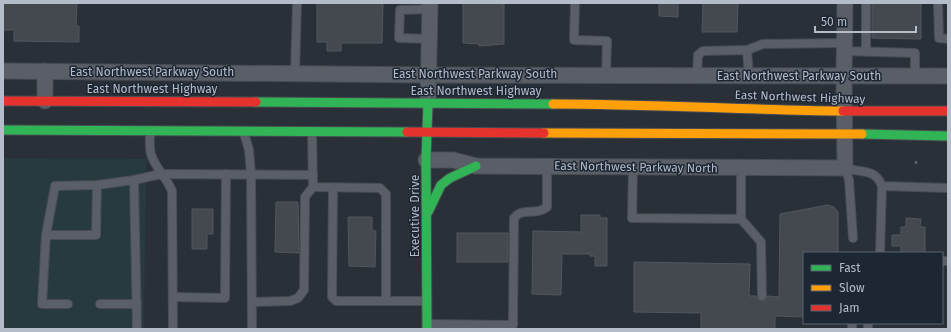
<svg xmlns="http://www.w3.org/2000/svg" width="951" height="332" font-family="'Fira Sans',sans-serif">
	<rect width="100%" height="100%" fill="#2a3038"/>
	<!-- green -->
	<polygon fill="#273a3e" points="3,158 146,159 144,329 3,329"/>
	<!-- building -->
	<g fill="#444950" stroke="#52575f">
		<polygon points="3,3 77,3 76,26 79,26 79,42 14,41 14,30 3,30"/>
		<polygon points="317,3 383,3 382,43 341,43 341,51 327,51 327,42 317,42"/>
		<polygon points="463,3 504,3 504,44 479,46 479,44 463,43"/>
		<polygon points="659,3 678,3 678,17 659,16"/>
		<polygon points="703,3 738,3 737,32 702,32"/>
		<polygon points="872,3 921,3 921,39 872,38"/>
		<polygon points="276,202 298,202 299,253 275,252"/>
		<polygon points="828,205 834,207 838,212 838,253 804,253 804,317 775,316 775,329 701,329 701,313 634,312 634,262 750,264 749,296 756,296 758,299 762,301 765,300 767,296 779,297 780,214"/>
		<polygon points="192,209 213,209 213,234 207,234 207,249 192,249"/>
		<polygon points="581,215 600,215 600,218 607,218 607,266 595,266 595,256 590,256 590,254 562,254 561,295 532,294 533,231 581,232"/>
		<polygon points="348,217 372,217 372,231 376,231 375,267 349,266"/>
		<polygon points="906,218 921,219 920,227 925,227 925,253 901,253 901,246 892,246 892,235 901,235 901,227 906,227"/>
		<rect x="457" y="233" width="51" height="29"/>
	</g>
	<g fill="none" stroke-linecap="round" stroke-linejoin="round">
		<defs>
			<g id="lane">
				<polyline points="575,3 574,40 607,41 606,75"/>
				<polyline points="866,3 866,52"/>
				<polyline points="938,3 939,38 948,39"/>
				<polyline points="430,39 399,38 400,10 430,9"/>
				<polyline points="747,50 763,44 844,43"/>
				<polyline points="844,51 915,53 915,76"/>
				<polyline points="295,73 297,3"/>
				<polyline points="697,76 698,55 703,51 747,50 749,76"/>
				<path d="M 150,132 C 150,139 149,147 151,154 C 155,168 167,178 172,191 L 173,329"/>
				<polyline points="244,133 249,150 251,174 252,329"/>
				<polyline points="312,133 313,187 380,188 386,194 386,301"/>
				<polyline points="633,167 632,218 741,219 741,168"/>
				<path d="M 845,168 C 861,173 875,168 882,186 L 948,188"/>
				<polyline points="845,168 849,180 853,238"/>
				<polyline points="134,180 137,329"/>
				<polyline points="333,188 332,297 336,301 426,301"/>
				<polyline points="741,219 761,242 762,296"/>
				<polyline points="46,235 96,235 97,185"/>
				<polyline points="880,253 882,186"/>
				<polyline points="942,261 948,261"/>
				<polyline points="173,297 225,298 226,174"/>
				<polyline points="253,302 290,301 298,298 304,290 305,197 313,187"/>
				<polyline points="68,304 42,304 46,235 55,186 97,185 134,180 161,174 313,175"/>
				<polyline points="100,304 137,304"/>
				<path d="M 428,324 L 513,325 L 514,218 C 524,206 534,217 547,207 L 547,166"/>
				<polyline points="852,329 852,323"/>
				<polyline points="868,329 868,323"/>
			</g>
			<g id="street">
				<polyline points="3,71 429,75 948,76"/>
				<polyline points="45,71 45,101"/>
				<polyline points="428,103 430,3"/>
				<polyline points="426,160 453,160 476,166 845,168 844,76 845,3"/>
			</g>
			<g id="fast">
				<polyline points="256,102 553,104"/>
				<polyline points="3,130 407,132"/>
				<polyline points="862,134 948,136"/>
				<polyline points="428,212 441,185 450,178 476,166"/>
				<polyline points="427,329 426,160 428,103"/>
			</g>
			<g id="slow">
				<path d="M 553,104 C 650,104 747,110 843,111"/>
				<polyline points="544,133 862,134"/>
			</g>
			<g id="jam">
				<polyline points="3,101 256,102"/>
				<polyline points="843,111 948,111"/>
				<polyline points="407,132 544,133"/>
			</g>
		</defs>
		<!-- lane casing -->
		<use href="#lane" stroke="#484c53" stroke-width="10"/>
		<!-- street casing -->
		<use href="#street" stroke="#484c53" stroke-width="17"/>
		<!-- fast casing -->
		<use href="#fast" stroke="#484c53" stroke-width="11"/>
		<!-- slow casing -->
		<use href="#slow" stroke="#484c53" stroke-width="11"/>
		<!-- jam casing -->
		<use href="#jam" stroke="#484c53" stroke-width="11"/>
		<!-- path -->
		<polyline stroke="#5d636a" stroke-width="2.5" stroke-dasharray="3 3" stroke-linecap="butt" points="916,161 916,167"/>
		<!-- lane -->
		<use href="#lane" stroke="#5a5e66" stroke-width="8"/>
		<!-- street -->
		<use href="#street" stroke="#5a5e66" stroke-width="15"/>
		<!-- fast -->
		<use href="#fast" stroke="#30b455" stroke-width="9"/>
		<!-- slow -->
		<use href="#slow" stroke="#ff9f0a" stroke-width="9"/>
		<!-- jam -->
		<use href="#jam" stroke="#e5322d" stroke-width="9"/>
	</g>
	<g text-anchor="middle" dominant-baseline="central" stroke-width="3" stroke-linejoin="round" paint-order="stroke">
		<!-- street labels -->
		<g font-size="12" fill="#b4bcc9" stroke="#1d2633">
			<text x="152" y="72">East Northwest Parkway South</text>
			<text x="475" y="74">East Northwest Parkway South</text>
			<text x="799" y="76">East Northwest Parkway South</text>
			<text x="152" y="89">East Northwest Highway</text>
			<text x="476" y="91">East Northwest Highway</text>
			<text transform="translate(800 97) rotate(2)">East Northwest Highway</text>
			<text transform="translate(636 167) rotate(1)">East Northwest Parkway North</text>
			<text transform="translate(415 216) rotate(-90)">Executive Drive</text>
		</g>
	</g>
	<!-- border -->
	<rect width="951" height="332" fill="none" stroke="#b4bcc9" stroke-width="8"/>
	<!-- legend -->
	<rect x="803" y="252" width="140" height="72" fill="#1d2633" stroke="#59626f"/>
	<rect x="811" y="265" width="20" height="6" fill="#30b455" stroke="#59626f"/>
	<text x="839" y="272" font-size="12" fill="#b4bcc9">Fast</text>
	<rect x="811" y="285" width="20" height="6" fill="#ff9f0a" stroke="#59626f"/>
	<text x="839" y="292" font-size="12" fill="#b4bcc9">Slow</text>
	<rect x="811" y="305" width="20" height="6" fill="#e5322d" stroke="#59626f"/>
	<text x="839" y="312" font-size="12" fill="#b4bcc9">Jam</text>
	<!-- scale -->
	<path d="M815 26v6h101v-6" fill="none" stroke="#b4bcc9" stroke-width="2"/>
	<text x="821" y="26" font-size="12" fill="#b4bcc9" stroke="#1d2633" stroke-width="3" paint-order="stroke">50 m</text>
</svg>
